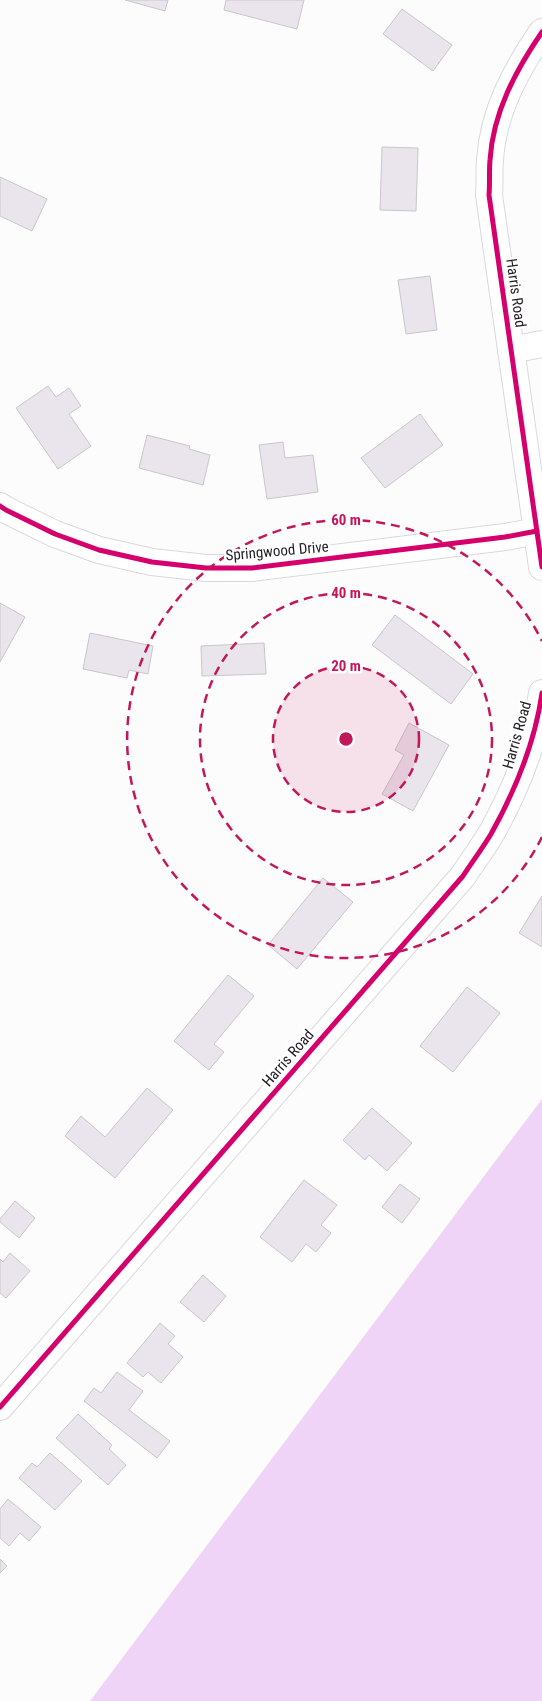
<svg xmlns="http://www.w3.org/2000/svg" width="542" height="1701" font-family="'Roboto Condensed',sans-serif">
	<rect width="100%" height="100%" fill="#fdfcfd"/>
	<!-- green -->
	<polygon fill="#efd4f8" points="542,1099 542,1701 90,1701"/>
	<!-- building -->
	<g fill="#eae4ec" stroke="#c9c7c9">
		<polygon points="125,0 168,0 165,11"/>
		<polygon points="226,0 304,0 297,29 224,10"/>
		<polygon points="402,9 452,45 433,71 383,34"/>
		<polygon points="382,147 418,148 416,211 380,210"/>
		<polygon points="0,177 47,199 32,231 0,216"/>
		<polygon points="430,276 437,330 406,334 398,280"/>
		<polygon points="48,386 56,397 69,388 81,406 69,414 91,446 58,469 16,408"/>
		<polygon points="420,414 443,445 385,488 361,458"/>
		<polygon points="147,435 190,446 189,449 210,455 203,485 139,468"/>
		<polygon points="283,442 285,458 313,455 318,492 267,499 259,445"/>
		<polygon points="0,603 25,617 0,662"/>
		<polygon points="395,615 473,674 451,704 372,645"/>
		<polygon points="90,633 153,646 148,674 129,670 127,678 83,669"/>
		<polygon points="264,643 266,674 202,676 201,646"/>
		<polygon points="409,723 449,745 413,811 382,794 404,755 395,750"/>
		<polygon points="323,878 353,902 297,969 268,945"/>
		<polygon points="542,896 542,947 519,933"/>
		<polygon points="228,975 254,996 214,1044 224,1052 209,1070 174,1041"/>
		<polygon points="467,987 500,1013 453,1072 420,1046"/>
		<polygon points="147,1088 173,1110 115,1178 65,1136 81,1116 105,1137"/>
		<polygon points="372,1108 412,1143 387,1171 369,1155 365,1160 343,1140"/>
		<polygon points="304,1180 337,1205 321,1225 331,1233 316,1252 306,1244 292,1262 260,1237"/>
		<polygon points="400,1184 420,1199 402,1223 382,1207"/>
		<polygon points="15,1201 35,1218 19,1238 0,1222 0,1219"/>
		<polygon points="10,1253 30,1271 6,1298 0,1293 0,1259 3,1262"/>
		<polygon points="203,1275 226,1296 204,1322 180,1302"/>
		<polygon points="160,1323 175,1336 168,1344 183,1357 161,1383 148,1372 143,1377 127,1363"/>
		<polygon points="117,1372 143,1391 129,1410 170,1441 157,1458 84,1401 94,1388 101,1393"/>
		<polygon points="78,1414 112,1445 109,1449 126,1465 108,1485 56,1438"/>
		<polygon points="50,1453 82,1481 55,1510 19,1478 32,1463 37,1467"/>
		<polygon points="8,1499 41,1527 29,1541 20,1533 9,1546 0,1538 0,1509"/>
		<polygon points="0,1559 7,1566 0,1573"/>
	</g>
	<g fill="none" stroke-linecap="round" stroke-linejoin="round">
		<defs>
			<g id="minor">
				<path d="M 542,32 C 516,70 493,112 490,160 C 489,171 490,183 489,195 L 542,567"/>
				<polyline points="511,350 542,344"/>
				<polyline points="0,506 6,510 55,534 99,550 152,562 206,568 252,568 505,537 537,531"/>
				<path d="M 0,1407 L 463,876 C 472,862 482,849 491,834 C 515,791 535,742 542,693"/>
			</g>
		</defs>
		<!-- minor casing -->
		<use href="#minor" stroke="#dbd8db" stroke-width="28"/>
		<!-- minor -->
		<use href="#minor" stroke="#fff" stroke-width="26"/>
		<defs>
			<g id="cycleway">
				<path d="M 542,32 C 516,70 493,112 490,160 C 489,171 490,183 489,195 L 542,567"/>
				<polyline points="0,506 6,510 55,534 99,550 152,562 206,568 252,568 505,537 537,531"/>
				<path d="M 0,1407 L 463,876 C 472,862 482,849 491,834 C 515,791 535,742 542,693"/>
			</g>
		</defs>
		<!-- cycleway casing -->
		<use href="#cycleway" stroke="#fff" stroke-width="8"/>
		<!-- cycleway -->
		<use href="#cycleway" stroke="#d6006c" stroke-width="5"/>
	</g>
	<!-- distance rings -->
	<circle cx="346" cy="739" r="73" fill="#c2185b" fill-opacity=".12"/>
	<g fill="none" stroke="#c2185b" stroke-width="2.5" stroke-dasharray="9 6">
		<circle cx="346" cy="739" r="73"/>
		<circle cx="346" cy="739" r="146"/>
		<path d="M542 837A219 219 0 1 1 542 641"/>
	</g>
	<g text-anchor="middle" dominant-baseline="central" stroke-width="5" stroke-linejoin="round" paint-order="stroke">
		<!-- street labels -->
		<g font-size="15" fill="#211d22" stroke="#fff">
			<text transform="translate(516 293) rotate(82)">Harris Road</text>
			<text transform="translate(277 551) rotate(-5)">Springwood Drive</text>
			<text transform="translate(517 735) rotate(-74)">Harris Road</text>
			<text transform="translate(288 1058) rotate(-49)">Harris Road</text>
		</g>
	</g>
	<circle cx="346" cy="739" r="8" fill="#c2185b" stroke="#fff" stroke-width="2.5"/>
	<g font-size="15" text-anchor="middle" font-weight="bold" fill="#c2185b" stroke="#fff" stroke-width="5" stroke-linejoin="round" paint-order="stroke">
		<text x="346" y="525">60 m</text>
		<text x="346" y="598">40 m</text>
		<text x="346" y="671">20 m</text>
	</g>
</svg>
